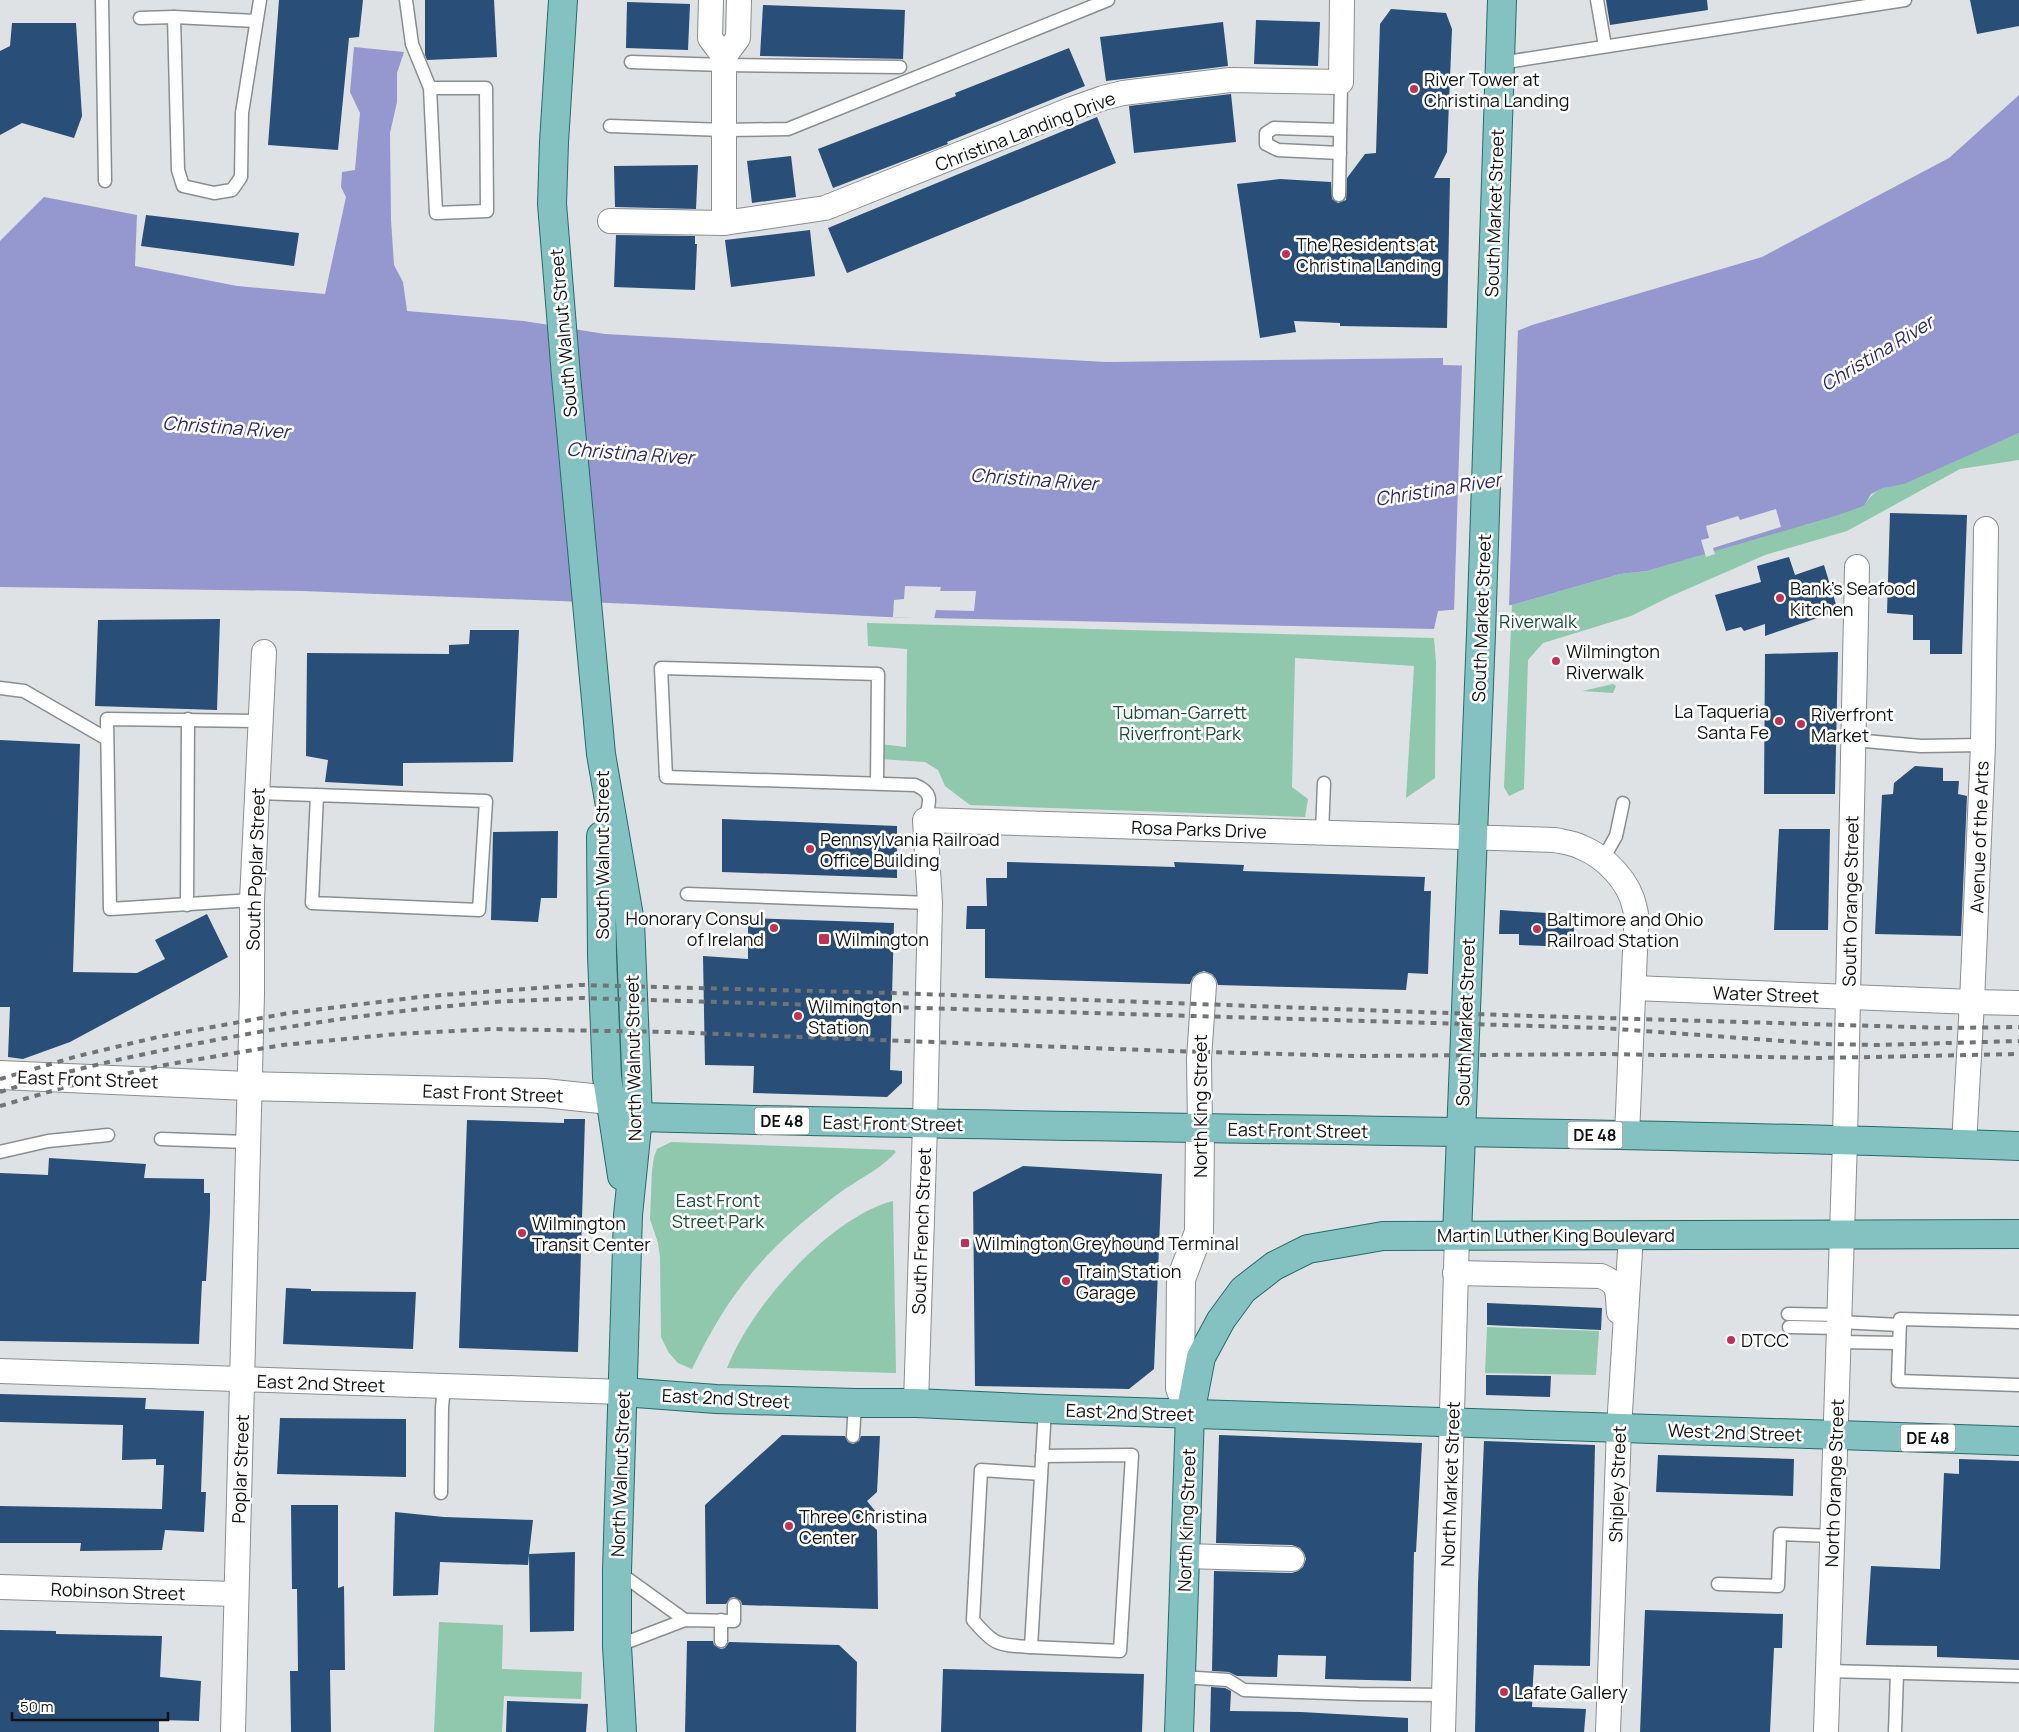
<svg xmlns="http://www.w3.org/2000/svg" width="2019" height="1732" font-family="Manrope,sans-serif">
	<rect width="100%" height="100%" fill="#dee2e4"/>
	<!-- green -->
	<g fill="#8fc8ad">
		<path d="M 2019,433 L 2019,460 L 1960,469 L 1847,531 L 1765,555 L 1669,597 L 1631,616 L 1543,643 L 1528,660 L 1524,789 L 1509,796 L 1504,787 L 1512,605 L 1620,574 L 1647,571 L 1864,506 C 1874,489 1885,486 1904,483 Z"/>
		<polygon points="867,623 1434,638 1436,662 1435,778 1406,798 1414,666 1295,658 1292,787 1308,799 1305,817 970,805 945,786 938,770 925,762 879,759 880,744 906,747 907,649 868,646"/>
		<polygon points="1613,684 1616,686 1613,693 1582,691"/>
		<path d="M 671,1142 L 894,1150 L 896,1152 C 881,1168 871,1172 853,1184 C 841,1191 830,1200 819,1209 C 758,1257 726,1299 692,1369 L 678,1363 L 669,1353 L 661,1337 L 660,1257 L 658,1243 L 650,1219 L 652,1171 L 654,1157 L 657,1149 Z"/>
		<path d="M 893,1201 L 896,1373 L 727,1368 C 750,1307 830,1217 893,1201 Z"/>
		<polygon points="1487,1327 1599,1331 1596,1375 1485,1373"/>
		<polygon points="439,1622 503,1625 502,1669 582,1672 581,1699 504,1696 502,1732 434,1732"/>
	</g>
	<!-- water -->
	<polygon fill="#9597cf" points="354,47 404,52 397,73 397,102 390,133 391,220 394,265 403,282 407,311 524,321 605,334 1106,362 1443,358 1443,365 1514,367 1517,331 1532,325 1762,257 1949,158 2019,95 2019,433 1904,484 1883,488 1871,494 1864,506 1835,516 1647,571 1620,574 1512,605 1438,611 1434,629 886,617 634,604 302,591 0,587 0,241 44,197 137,215 135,266 237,286 325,294 346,197 341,187 342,172 355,170 360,113 350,92"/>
	<!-- pier -->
	<g fill="#dee2e4">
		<polygon points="1518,328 1509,607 1454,612 1462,363 1512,364 1514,331"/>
		<polygon points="1776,509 1781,527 1713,548 1715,554 1706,557 1701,540 1709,538 1706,526 1738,516 1740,520"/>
		<polygon points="905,586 941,587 940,591 976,591 974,611 936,610 934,619 893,617 894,600 904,599"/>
	</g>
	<!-- building -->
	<g fill="#294e77">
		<polygon points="279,0 363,0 359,37 349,38 338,150 268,145"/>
		<polygon points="425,0 494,0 497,57 427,60 425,55"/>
		<polygon points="1606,0 1707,0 1708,10 1610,25"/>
		<polygon points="1970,0 2019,0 2019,26 1977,34"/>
		<polygon points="627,2 690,4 688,50 626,48"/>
		<polygon points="763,5 905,10 903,59 760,56"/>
		<polygon points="1391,9 1446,13 1452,29 1447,152 1434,178 1450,178 1447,328 1340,326 1340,323 1294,321 1296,332 1260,338 1237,184 1280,179 1331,182 1332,199 1338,203 1346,200 1347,178 1365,154 1376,153 1380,24"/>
		<polygon points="1256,20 1320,22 1318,66 1254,64"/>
		<polygon points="1223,22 1228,66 1106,81 1100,37"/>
		<polygon points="12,23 76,23 82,116 74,138 22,123 0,135 0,51 10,46"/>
		<polygon points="1069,48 1085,86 947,142 948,144 833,188 818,149 956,96 955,93"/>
		<polygon points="1231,94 1236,142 1134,153 1129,106"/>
		<polygon points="1097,117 1116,163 847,273 828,228"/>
		<polygon points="791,156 796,197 752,203 747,161"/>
		<polygon points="698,165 696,209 615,207 614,166"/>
		<polygon points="146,215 299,233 294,266 141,246"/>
		<polygon points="810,230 815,276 731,287 725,240"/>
		<polygon points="616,235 695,236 695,244 697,244 695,290 614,287"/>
		<polygon points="1890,513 1967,515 1962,654 1930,654 1930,640 1913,640 1913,615 1887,613"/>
		<polygon points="1789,557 1795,575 1824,565 1838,611 1765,636 1765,624 1744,631 1741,627 1726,631 1715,595 1761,582 1757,566"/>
		<polygon points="220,619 217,710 95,706 98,620"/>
		<polygon points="470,630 519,630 513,762 403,763 403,786 325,782 328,760 306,756 307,653 449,654 449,645 469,644"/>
		<polygon points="1838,652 1835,794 1764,794 1765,654"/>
		<polygon points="0,740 80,744 73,972 137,973 165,959 155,940 207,914 228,957 70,1042 23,1059 8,1057 10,1007 0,1007"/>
		<polygon points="1915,766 1943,768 1943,781 1959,781 1958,794 1967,796 1961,936 1875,934 1882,795 1893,794 1894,783"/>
		<polygon points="722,819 897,826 897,878 722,872"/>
		<polygon points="1779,829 1830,829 1828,930 1774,930"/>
		<polygon points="558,831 557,898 541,898 538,922 491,920 493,832"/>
		<polygon points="1007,862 1175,867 1174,862 1244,865 1243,871 1425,877 1424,891 1431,891 1428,974 1408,973 1406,990 1218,985 1216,979 1212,974 1204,971 1198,973 1193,977 1190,984 985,978 985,929 966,929 967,906 987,906 986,878 1007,878"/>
		<polygon points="1500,910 1562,914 1562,923 1574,923 1574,947 1519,945 1519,934 1499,934"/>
		<polygon points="748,918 894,923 890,1070 902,1071 902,1083 887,1097 753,1093 754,1066 705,1065 703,956 748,959"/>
		<polygon points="564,1119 585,1119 578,1352 459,1348 467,1120 564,1123"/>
		<polygon points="49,1158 146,1164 144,1178 204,1179 204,1193 210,1193 210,1213 206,1281 202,1281 199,1344 0,1341 0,1173 48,1175"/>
		<polygon points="1023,1166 1162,1174 1154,1369 1129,1389 975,1386 973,1192"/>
		<polygon points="286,1288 311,1289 311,1291 416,1292 413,1349 283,1344"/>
		<polygon points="1487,1303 1602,1308 1601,1330 1487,1325"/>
		<polygon points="1486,1375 1551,1376 1550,1397 1486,1395"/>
		<polygon points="0,1394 146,1398 145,1409 204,1411 201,1492 206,1492 204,1532 165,1530 162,1550 80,1551 81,1543 0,1543 0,1506 162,1509 164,1465 156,1465 156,1459 122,1460 123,1425 0,1422"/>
		<polygon points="280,1418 406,1419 406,1477 277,1474"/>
		<polygon points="782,1435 845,1436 848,1442 853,1444 859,1441 861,1436 880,1436 877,1492 867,1501 876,1512 868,1522 877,1530 878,1609 742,1605 741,1601 734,1597 730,1598 726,1604 706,1604 705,1505"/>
		<polygon points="1219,1435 1422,1443 1416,1552 1414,1552 1411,1681 1325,1679 1326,1656 1278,1655 1277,1677 1237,1676 1229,1672 1212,1671 1214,1571 1292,1573 1298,1571 1303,1567 1306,1559 1304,1553 1300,1548 1292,1545 1216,1543"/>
		<polygon points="1484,1441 1595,1445 1590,1666 1534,1665 1533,1681 1532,1707 1586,1709 1584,1732 1475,1732 1478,1584"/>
		<polygon points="1658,1455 1794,1459 1793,1496 1656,1492"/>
		<polygon points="1959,1459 2019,1461 2019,1660 1937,1657 1937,1646 1866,1645 1871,1566 1940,1569 1944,1473 1959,1474"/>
		<polygon points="291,1505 338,1505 338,1588 344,1586 345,1670 330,1670 331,1732 291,1732 290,1671 298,1671 297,1589 292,1589"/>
		<polygon points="395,1512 444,1517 533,1520 529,1554 575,1552 574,1631 530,1632 529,1554 528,1565 440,1562 438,1595 393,1596"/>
		<polygon points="1645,1610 1783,1614 1782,1648 1774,1648 1770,1732 1640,1732"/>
		<polygon points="0,1630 56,1631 56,1634 162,1636 160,1677 201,1681 199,1721 159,1720 159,1732 0,1732"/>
		<polygon points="687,1641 713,1641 714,1645 721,1649 725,1648 729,1642 839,1645 857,1662 856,1732 685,1732"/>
		<polygon points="943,1669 1144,1674 1142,1732 941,1732"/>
		<polygon points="1211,1687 1225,1688 1231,1691 1230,1711 1301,1712 1408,1718 1408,1732 1210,1732"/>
		<polygon points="507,1701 588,1704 586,1732 506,1732"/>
	</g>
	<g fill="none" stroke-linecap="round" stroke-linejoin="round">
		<defs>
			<g id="service">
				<polyline points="102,0 105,181"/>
				<polyline points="406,0 412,44 430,88 436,213 487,211 486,88 430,88"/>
				<polyline points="1597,0 1605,46"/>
				<polyline points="174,17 178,170 183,186 214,193 232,190 241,177 242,113 260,0"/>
				<polyline points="140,18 174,17 256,21"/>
				<polyline points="631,62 724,65 900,67"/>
				<polyline points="1500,63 1905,0"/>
				<polyline points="610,126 724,130 788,129 1108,0"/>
				<polyline points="1340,153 1278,150 1266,144 1266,133 1274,128 1340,130"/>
				<polyline points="1339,195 1341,82"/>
				<polyline points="0,688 24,691 107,739"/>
				<polyline points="1854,740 1921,746 1983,745"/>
				<path d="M 877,783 L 878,674 L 661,668 L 666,777 L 915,785 C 935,793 929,803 925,820"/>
				<polyline points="258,793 486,801 479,910 312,903 317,795"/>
				<polyline points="1322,833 1324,783"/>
				<polyline points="1603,859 1616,836 1623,803"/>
				<polyline points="687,894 930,903"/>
				<polyline points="252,900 110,909 107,719 262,721"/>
				<polyline points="187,905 188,719"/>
				<polyline points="161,1139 247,1142"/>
				<polyline points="0,1152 48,1141 108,1135"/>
				<polyline points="1788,1314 1840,1315"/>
				<polyline points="1839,1322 1900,1325"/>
				<polyline points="2019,1322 1900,1319 1898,1381 2019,1385"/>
				<polyline points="1789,1327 1839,1328"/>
				<polyline points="1839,1342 1899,1343"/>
				<polyline points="853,1436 855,1403"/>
				<path d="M 1041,1474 L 981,1470 L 973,1620 C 995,1646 998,1645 1031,1647 L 1045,1409"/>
				<polyline points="441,1493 442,1407 444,1387"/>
				<polyline points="617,1571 685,1620"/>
				<polyline points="1718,1584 1778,1586 1780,1534 1832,1536"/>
				<polyline points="721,1641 721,1620"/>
				<polyline points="617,1646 685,1620 734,1621 734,1605"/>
				<polyline points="1031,1647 1120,1651 1132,1455 1042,1456"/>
				<polyline points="1828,1671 2019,1676"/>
				<polyline points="1181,1677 1228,1680 1244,1690 1359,1694 1444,1695"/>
				<polyline points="1895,1732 1897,1673"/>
			</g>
			<g id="minor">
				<polyline points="711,0 710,38 724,57 724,223"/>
				<polyline points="724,57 738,38 739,0"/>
				<polyline points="610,221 724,223 825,208 1072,109 1103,98 1123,93 1230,80 1341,82 1342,0"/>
				<polyline points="1634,988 1972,1002 2019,1003"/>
				<polyline points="1200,1128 1199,1059 1204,985"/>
				<polyline points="1964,1144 1972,1002 1983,745 1986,529"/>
				<path d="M 1455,1273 L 1601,1276 C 1621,1284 1617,1293 1619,1312"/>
				<polyline points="0,1371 623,1392"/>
				<path d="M 916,1403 L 925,1125 L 930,903 L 925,820 L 1555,840 C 1563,842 1573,843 1581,847 C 1606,857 1630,882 1635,909 C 1637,915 1636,922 1636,928 L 1627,1135"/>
				<polyline points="1184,1556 1292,1559"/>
				<polyline points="0,1587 235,1594"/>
				<polyline points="233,1732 252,994 252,900 264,652"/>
				<polyline points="1443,1732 1457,1235"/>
				<polyline points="1608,1732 1619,1428 1631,1235"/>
				<polyline points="1826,1732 1845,1140 1857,567"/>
			</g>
			<g id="tertiary">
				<polyline points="0,1075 248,1086 544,1093 610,1100 629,1112"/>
				<polyline points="1190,1414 1180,1388 1181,1279 1199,1232 1200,1128"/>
			</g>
			<g id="primary">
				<polyline points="563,0 554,142 552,204 566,376 601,754 630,922 638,1117 628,1215 617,1571 617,1646 622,1732"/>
				<polyline points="601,836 602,956 607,1077 622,1176"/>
				<path d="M 638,1117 C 1098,1130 1559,1129 2019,1146"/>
				<polyline points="1457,1235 1481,634 1502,0"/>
				<polyline points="623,1392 716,1399 855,1403 916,1403 1045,1409 2019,1441"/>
				<polyline points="1179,1732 1190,1414 1201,1357 1221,1320 1243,1290 1274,1266 1308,1249 1383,1236 2019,1234"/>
			</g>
		</defs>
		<!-- service casing -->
		<use href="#service" stroke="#8a8e90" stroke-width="15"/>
		<!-- minor casing -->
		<use href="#minor" stroke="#8a8e90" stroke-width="26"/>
		<!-- tertiary casing -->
		<use href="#tertiary" stroke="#8a8e90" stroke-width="30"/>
		<!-- primary casing -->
		<use href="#primary" stroke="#266b69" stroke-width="30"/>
		<!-- service -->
		<use href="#service" stroke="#fff" stroke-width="12"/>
		<!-- minor -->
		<use href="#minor" stroke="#fff" stroke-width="24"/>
		<!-- tertiary -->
		<use href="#tertiary" stroke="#fff" stroke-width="28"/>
		<!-- primary -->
		<use href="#primary" stroke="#83c2c1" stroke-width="28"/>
		<!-- rail -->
		<g stroke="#717475" stroke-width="4" stroke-dasharray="6 6" stroke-linecap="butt">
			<polyline points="0,1079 78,1056 158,1037 289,1013 428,996 580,985 893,993 1502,1015 1945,1028 2019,1027"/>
			<path d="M 0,1092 C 67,1070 136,1055 205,1042 C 297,1024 389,1011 482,1003 C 515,1000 548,1000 581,998 L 1603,1028 L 1824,1044 L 1877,1045 L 2019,1041"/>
			<polyline points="0,1106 69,1086 170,1064 283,1045 397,1034 492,1029 669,1032 1169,1051 1358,1056 1606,1054 1821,1058 2019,1054"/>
		</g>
	</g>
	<!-- markers -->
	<g fill="#c13155" stroke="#fff" stroke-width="2">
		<circle cx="1414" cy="89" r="5"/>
		<circle cx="1286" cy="254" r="5"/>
		<circle cx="1780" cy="598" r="5"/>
		<circle cx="1556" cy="661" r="5"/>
		<circle cx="1779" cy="721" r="5"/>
		<circle cx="1801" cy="724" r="5"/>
		<circle cx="810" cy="849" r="5"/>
		<circle cx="774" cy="928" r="5"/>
		<circle cx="1537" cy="929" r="5"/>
		<rect x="818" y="933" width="12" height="12" rx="2.5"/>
		<circle cx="798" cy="1016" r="5"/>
		<circle cx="522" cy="1233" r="5"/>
		<rect x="960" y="1238" width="10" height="10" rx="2.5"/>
		<circle cx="1066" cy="1281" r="5"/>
		<circle cx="1731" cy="1340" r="5"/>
		<circle cx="789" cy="1526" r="5"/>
		<circle cx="1504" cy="1692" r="5"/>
	</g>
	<g text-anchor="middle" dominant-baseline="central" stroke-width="5" stroke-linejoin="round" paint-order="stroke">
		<!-- shield labels -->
		<g fill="#fff" stroke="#585a5a" stroke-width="1">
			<rect x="754.5" y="1107.5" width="55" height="27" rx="4"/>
			<rect x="1567.5" y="1121.5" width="55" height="27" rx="4"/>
			<rect x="1900.5" y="1424.5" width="55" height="27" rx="4"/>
		</g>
		<g font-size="16" font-weight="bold" fill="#111313">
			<text x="782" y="1121">DE 48</text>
			<text x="1595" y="1135">DE 48</text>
			<text x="1928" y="1438">DE 48</text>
		</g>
		<!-- poi labels -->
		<g font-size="18" fill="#111313" stroke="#fff" text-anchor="start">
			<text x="1424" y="79">River Tower at<tspan x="1424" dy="21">Christina Landing</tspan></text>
			<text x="1296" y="244">The Residents at<tspan x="1296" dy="21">Christina Landing</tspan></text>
			<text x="1790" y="588">Bank’s Seafood<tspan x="1790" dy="21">Kitchen</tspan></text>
			<text x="1566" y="651">Wilmington<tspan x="1566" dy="21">Riverwalk</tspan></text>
			<text x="1769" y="711" text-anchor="end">La Taqueria<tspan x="1769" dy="21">Santa Fe</tspan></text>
			<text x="1811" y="714">Riverfront<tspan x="1811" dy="21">Market</tspan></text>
			<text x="820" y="839">Pennsylvania Railroad<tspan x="820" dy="21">Office Building</tspan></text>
			<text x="764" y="918" text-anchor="end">Honorary Consul<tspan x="764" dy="21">of Ireland</tspan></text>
			<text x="1547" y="919">Baltimore and Ohio<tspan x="1547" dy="21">Railroad Station</tspan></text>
			<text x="835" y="939">Wilmington</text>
			<text x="808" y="1006">Wilmington<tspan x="808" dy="21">Station</tspan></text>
			<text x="532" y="1223">Wilmington<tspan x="532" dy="21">Transit Center</tspan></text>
			<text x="975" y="1243">Wilmington Greyhound Terminal</text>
			<text x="1076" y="1271">Train Station<tspan x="1076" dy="21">Garage</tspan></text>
			<text x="1741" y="1340">DTCC</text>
			<text x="799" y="1516">Three Christina<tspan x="799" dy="21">Center</tspan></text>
			<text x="1514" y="1692">Lafate Gallery</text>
		</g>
		<!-- street labels -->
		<g font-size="18" fill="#111313" stroke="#fff">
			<text transform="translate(1025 131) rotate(-21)">Christina Landing Drive</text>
			<text transform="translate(1494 213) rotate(-88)">South Market Street</text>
			<text transform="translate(563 333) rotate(-95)">South Walnut Street</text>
			<text transform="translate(1481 618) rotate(-88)">South Market Street</text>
			<text transform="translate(1199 829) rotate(2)">Rosa Parks Drive</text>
			<text transform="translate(1979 837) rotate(-88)">Avenue of the Arts</text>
			<text transform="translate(602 855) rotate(-90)">South Walnut Street</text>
			<text transform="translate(255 869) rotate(-88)">South Poplar Street</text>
			<text transform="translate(1850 901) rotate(-89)">South Orange Street</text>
			<text transform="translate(1766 994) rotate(2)">Water Street</text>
			<text transform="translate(1465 1022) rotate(-88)">South Market Street</text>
			<text transform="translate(633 1058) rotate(-91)">North Walnut Street</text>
			<text transform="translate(88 1079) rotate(2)">East Front Street</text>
			<text transform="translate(493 1093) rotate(2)">East Front Street</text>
			<text transform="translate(1200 1106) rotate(-90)">North King Street</text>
			<text transform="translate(893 1123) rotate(1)">East Front Street</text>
			<text transform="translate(1298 1130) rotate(1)">East Front Street</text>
			<text transform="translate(921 1231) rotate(-88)">South French Street</text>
			<text x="1556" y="1235">Martin Luther King Boulevard</text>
			<text transform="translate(321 1383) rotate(2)">East 2nd Street</text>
			<text transform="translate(726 1398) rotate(3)">East 2nd Street</text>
			<text transform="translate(1130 1412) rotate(2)">East 2nd Street</text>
			<text transform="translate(1735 1432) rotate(2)">West 2nd Street</text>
			<text transform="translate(240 1469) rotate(-88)">Poplar Street</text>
			<text transform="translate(620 1474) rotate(-88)">North Walnut Street</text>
			<text transform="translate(1834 1483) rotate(-88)">North Orange Street</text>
			<text transform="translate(1450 1484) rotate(-88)">North Market Street</text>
			<text transform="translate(1617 1484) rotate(-88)">Shipley Street</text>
			<text transform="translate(1186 1520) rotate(-88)">North King Street</text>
			<text transform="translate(118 1591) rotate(2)">Robinson Street</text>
		</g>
		<!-- park labels -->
		<g font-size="18" fill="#194e39" stroke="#fff">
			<text x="1538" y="621">Riverwalk</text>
			<text x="1180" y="712">Tubman-Garrett<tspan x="1180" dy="21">Riverfront Park</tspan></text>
			<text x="718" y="1200">East Front<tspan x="718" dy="21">Street Park</tspan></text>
		</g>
		<!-- water labels -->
		<g font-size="19" font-style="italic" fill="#2e286a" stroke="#fff">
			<text transform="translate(1877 353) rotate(-31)">Christina River</text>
			<text transform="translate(226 427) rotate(4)">Christina River</text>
			<text transform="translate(630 453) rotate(4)">Christina River</text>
			<text transform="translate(1034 479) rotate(4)">Christina River</text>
			<text transform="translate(1438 489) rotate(-9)">Christina River</text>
		</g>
	</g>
	<!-- scale -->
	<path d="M12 1712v8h156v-8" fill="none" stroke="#111313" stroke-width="2.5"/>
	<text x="20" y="1712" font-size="15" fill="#111313" stroke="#ffffff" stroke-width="4" paint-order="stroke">50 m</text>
</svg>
